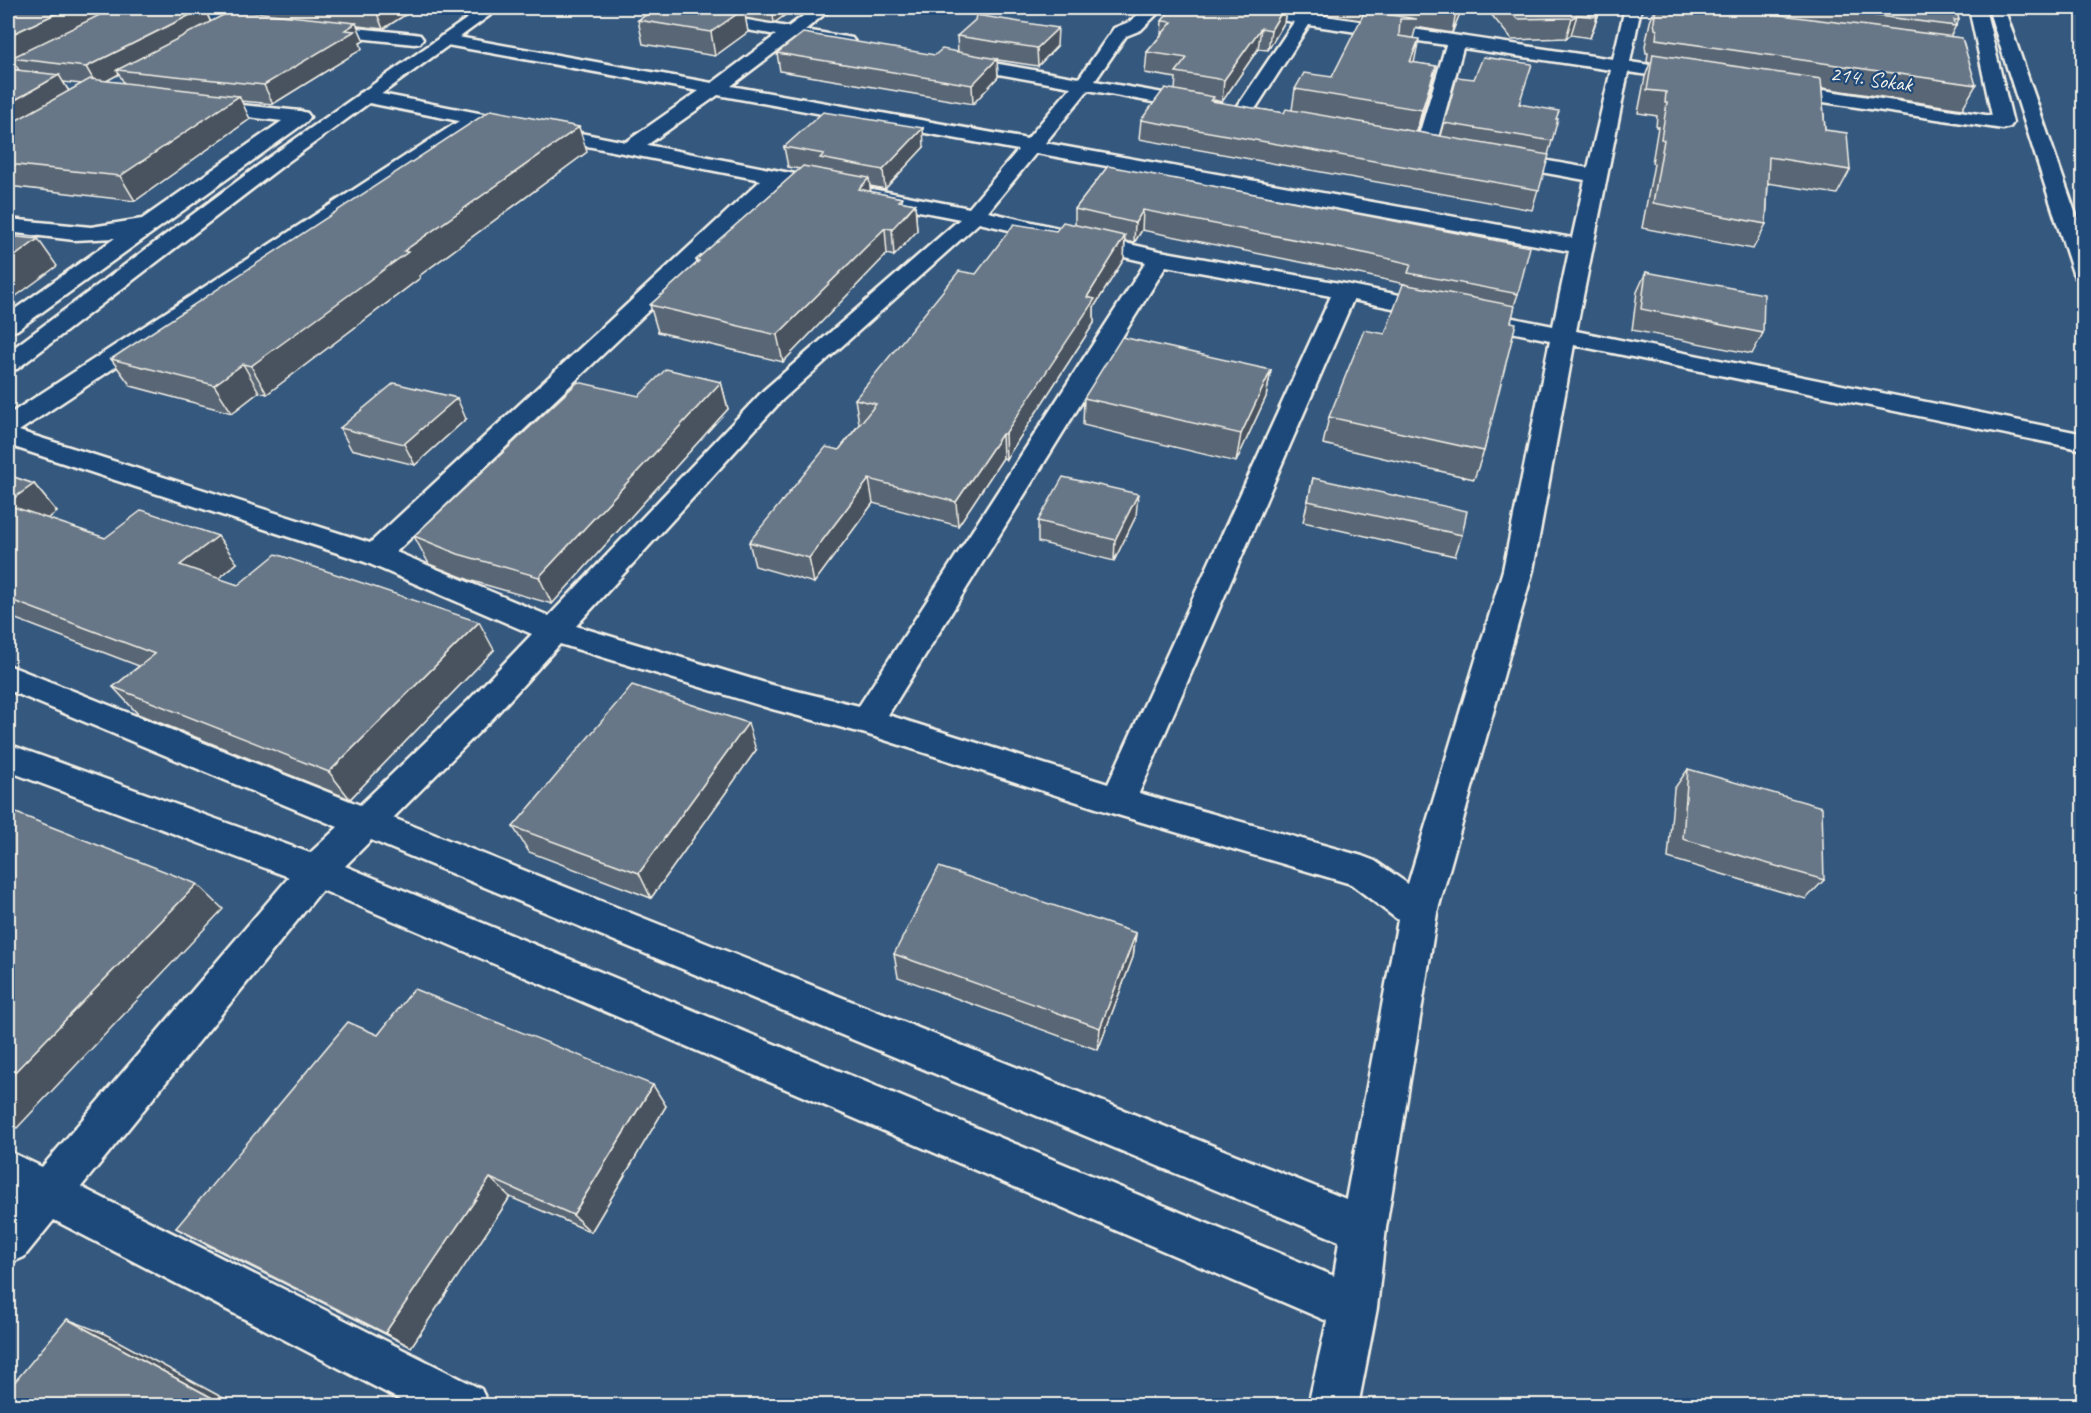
<svg xmlns="http://www.w3.org/2000/svg" width="2091" height="1413" font-family="Caveat,sans-serif">
	<rect width="100%" height="100%" fill="#1f4a7a"/>
	<filter id="ink" filterUnits="userSpaceOnUse"><feTurbulence type="fractalNoise" baseFrequency=".0167" numOctaves="2"/><feDisplacementMap in="SourceGraphic" scale="12" xChannelSelector="R" yChannelSelector="G"/><feConvolveMatrix kernelMatrix="1 2 1 2 8 2 1 2 1" color-interpolation-filters="sRGB"/></filter>
	<g filter="url(#ink)">
		<!-- built -->
		<rect fill="#35587e" x="8" y="8" width="2075" height="1397"/>
		<g fill="none" stroke-linecap="round" stroke-linejoin="round">
			<defs>
				<g id="street">
					<polygon points="107,8 159,8 262,18 268,19 270,23 268,27 262,28 115,13"/>
					<path d="M 642,8 L 676,8 L 788,27 L 814,8 L 832,8 L 805,30 L 852,38 L 855,42 L 852,46 L 846,47 L 794,38 L 731,86 L 1027,139 L 1071,87 L 953,66 L 947,65 L 944,61 L 947,57 L 953,56 L 1079,78 L 1114,28 L 1129,22 L 1146,8 L 1163,8 L 1141,30 L 1126,36 L 1095,81 L 1208,101 L 1210,105 L 1208,109 L 1201,111 L 1088,90 L 1045,143 L 1572,238 L 1585,180 L 1502,165 L 1495,163 L 1492,159 L 1495,155 L 1502,153 L 1588,168 L 1611,70 L 1463,48 L 1436,145 L 1433,149 L 1419,149 L 1416,145 L 1446,45 L 1309,25 L 1250,117 L 1236,117 L 1233,113 L 1294,22 L 1232,13 L 1224,8 L 1262,8 L 1305,13 L 1613,59 L 1625,8 L 1641,8 L 1630,62 L 1690,71 L 1696,72 L 1699,76 L 1696,80 L 1690,81 L 1628,72 L 1576,331 L 2084,434 L 2084,450 L 1574,345 L 1533,570 L 1437,913 L 1386,1228 L 1377,1308 L 1358,1406 L 1308,1406 L 1327,1321 L 322,890 L 81,1187 L 481,1389 L 489,1406 L 412,1406 L 54,1220 L 24,1257 L 8,1264 L 8,1207 L 14,1199 L 8,1196 L 8,1151 L 42,1167 L 289,877 L 8,771 L 8,744 L 310,853 L 338,827 L 8,690 L 8,665 L 360,805 L 469,700 L 532,634 L 365,562 L 8,445 L 8,415 L 459,121 L 359,101 L 357,97 L 359,93 L 366,91 L 626,142 L 699,91 L 447,45 L 441,44 L 438,40 L 441,36 L 447,35 L 712,83 L 776,35 L 650,13 ZM 718,95 L 1018,150 L 969,208 L 647,145 ZM 479,125 L 761,180 L 370,543 L 19,431 ZM 1036,153 L 1569,251 L 1553,326 L 1345,284 L 1160,251 L 988,212 ZM 781,184 L 960,219 L 764,390 L 549,616 L 396,552 ZM 979,223 L 1146,262 L 859,706 L 772,685 L 576,626 L 782,400 ZM 1166,266 L 1331,296 L 1108,784 L 888,715 ZM 1353,300 L 1550,340 L 1503,570 L 1408,884 L 1375,861 L 1362,856 L 1139,793 ZM 560,644 L 772,709 L 866,734 L 1118,815 L 1351,884 L 1398,920 L 1346,1199 L 393,818 L 493,718 ZM 371,840 L 1339,1241 L 1334,1276 L 345,866 Z"/>
					<polygon points="1969,8 1985,8 2013,123 2010,127 2003,129 1777,95 1770,93 1768,89 1770,85 1777,83 1992,116"/>
					<polygon points="1988,8 2004,8 2084,238 2084,280 2076,278 2073,273"/>
					<polygon points="317,24 414,34 420,35 423,39 420,43 414,44 311,33 308,29 311,25"/>
					<polygon points="203,101 300,111 307,113 310,117 307,121 300,123 196,111 194,107 196,103"/>
				</g>
				<g id="secondary">
					<polygon points="482,8 500,8 285,164 17,369 8,371 8,352 271,156"/>
					<polygon points="299,112 306,114 309,118 306,122 17,330 8,332 8,314 115,238 74,240 8,232 8,219 91,227 142,219 292,114"/>
				</g>
			</defs>
			<!-- street casing -->
			<use href="#street" stroke="#f4f1e8" stroke-width="5"/>
			<!-- secondary casing -->
			<use href="#secondary" stroke="#f4f1e8" stroke-width="5"/>
			<!-- street -->
			<use href="#street" fill="#1f4a7a" fill-rule="evenodd"/>
			<!-- secondary -->
			<use href="#secondary" fill="#1f4a7a" fill-rule="evenodd"/>
		</g>
		<!-- wall -->
		<g fill="#596674" stroke="#f4f1e8" stroke-width="1.5" fill-rule="evenodd">
			<path d="M 8,8 L 99,8 L 102,13 L 165,8 L 416,8 L 383,29 L 357,26 L 364,41 L 360,43 L 362,49 L 273,104 L 241,101 L 250,119 L 135,201 L 8,186 L 8,69 L 19,70 L 14,63 L 8,66 ZM 205,10 L 228,13 L 211,22 ZM 119,74 L 124,83 L 106,81 ZM 63,82 L 82,84 L 69,91 Z"/>
			<polygon points="657,8 795,8 774,23 745,18 748,32 715,56 643,44 638,20"/>
			<path d="M 1172,8 L 1462,8 L 1452,33 L 1416,27 L 1413,38 L 1414,63 L 1436,66 L 1430,90 L 1417,132 L 1441,136 L 1457,77 L 1557,119 L 1552,141 L 1532,210 L 1139,139 L 1141,120 L 1175,90 L 1176,78 L 1145,73 L 1147,52 L 1161,35 L 1162,21 ZM 1286,9 L 1361,20 L 1332,77 L 1295,89 L 1292,110 L 1284,113 L 1214,102 L 1214,100 L 1222,102 L 1258,49 L 1268,50 L 1284,23 Z"/>
			<polygon points="1486,8 1601,8 1590,38 1571,35 1566,38 1512,40"/>
			<polygon points="1655,8 1956,8 1959,20 1950,37 1976,85 1962,109 1822,88 1825,130 1850,170 1837,194 1768,183 1766,224 1753,249 1642,228 1654,164 1652,163 1658,127 1656,127 1657,116 1638,113 1645,77 1650,63 1647,62 1648,53 1646,53 1645,46 1650,22"/>
			<polygon points="957,36 1057,46 1038,66 997,60 998,77 973,104 780,71 777,53 935,55 958,52"/>
			<polygon points="784,147 924,147 885,189 870,186 871,192 902,198 902,202 915,204 917,231 894,256 887,254 783,362 658,332 650,305 697,263 696,260 800,169 788,167"/>
			<polygon points="587,152 419,276 420,278 267,394 259,392 232,413 131,386 111,359"/>
			<polygon points="1108,166 1518,294 1514,306 1484,451 1474,479 1323,444 1329,417 1385,334 1405,284 1364,275 1142,230 1134,243 1125,241 1124,259 1094,307 1094,323 1006,459 1003,458 958,526 873,503 814,583 755,566 749,542 839,450 860,423 859,423 855,399 976,274 1056,231 1075,224 1075,209"/>
			<polygon points="1646,272 1763,333 1752,354 1632,330 1637,292"/>
			<polygon points="1271,370 1266,397 1236,462 1083,425 1084,398"/>
			<polygon points="721,382 728,409 552,604 472,581 429,564 414,536 639,396"/>
			<polygon points="466,419 415,465 351,449 340,428"/>
			<polygon points="8,475 34,484 57,512 48,519 105,538 237,563 218,579 238,585 494,650 350,799 138,714 113,687 139,666 8,616"/>
			<polygon points="1313,478 1462,535 1455,556 1303,522"/>
			<polygon points="1136,516 1114,561 1038,542 1038,521"/>
			<polygon points="756,750 651,898 529,852 513,827"/>
			<polygon points="1688,769 1824,880 1806,899 1668,858 1674,789"/>
			<polygon points="1136,933 1133,957 1098,1050 898,977 894,954"/>
			<polygon points="378,1035 666,1106 591,1232 510,1197 411,1347 207,1245 176,1228"/>
		</g>
		<!-- shaded-wall -->
		<g fill="#48535e" stroke="#f4f1e8" stroke-width="1.5">
			<polygon points="68,8 99,8 104,17 11,58 14,63 8,66 8,36"/>
			<polygon points="204,8 212,25 117,70 119,74 97,86 86,67"/>
			<polygon points="375,8 416,8 383,29"/>
			<polygon points="772,8 795,8 774,23"/>
			<polygon points="1284,8 1286,8 1284,23 1268,50 1271,30"/>
			<polygon points="1459,8 1462,8 1452,33 1456,12"/>
			<polygon points="1600,8 1601,8 1590,38"/>
			<polygon points="744,9 748,32 715,56 711,32"/>
			<polygon points="1577,15 1571,35 1566,38 1572,18"/>
			<polygon points="356,23 364,41 360,43 362,49 273,104 264,85"/>
			<polygon points="1058,28 1057,46 1038,66 1037,48"/>
			<polygon points="1261,28 1258,49 1222,102 1224,80"/>
			<polygon points="1419,39 1414,63 1410,62"/>
			<polygon points="997,59 998,77 973,104 972,85"/>
			<polygon points="1436,66 1430,90 1416,135 1422,110"/>
			<polygon points="59,75 73,98 8,137 8,104"/>
			<polygon points="239,96 250,119 135,201 120,176"/>
			<polygon points="579,127 587,152 419,276 420,278 267,394 251,366 404,251"/>
			<polygon points="923,128 924,147 885,189 883,170"/>
			<polygon points="869,178 872,204 859,189"/>
			<polygon points="902,198 904,217 915,204 917,231 894,256 892,229 899,201"/>
			<polygon points="1143,210 1142,230 1134,243 1135,223"/>
			<polygon points="885,228 887,254 783,362 777,335"/>
			<polygon points="1125,236 1124,259 1094,307 1094,323 1006,459 1005,434 1087,297"/>
			<polygon points="38,239 57,266 8,302 8,261"/>
			<polygon points="243,364 259,392 232,413 214,385"/>
			<polygon points="1271,370 1266,397 1236,462 1241,434"/>
			<polygon points="721,382 728,409 552,604 539,577"/>
			<polygon points="457,398 466,419 415,465 404,444"/>
			<polygon points="1002,434 1003,458 958,526 956,502"/>
			<polygon points="869,479 873,503 814,583 809,558"/>
			<polygon points="34,484 57,512 29,531 8,507 8,502"/>
			<polygon points="1138,494 1136,516 1114,561 1115,540"/>
			<polygon points="218,536 237,563 201,593 180,565"/>
			<polygon points="479,622 494,650 350,799 329,772"/>
			<polygon points="748,723 756,750 651,898 639,873"/>
			<polygon points="197,884 223,909 17,1128 8,1122 8,1079"/>
			<polygon points="1136,933 1133,957 1098,1050 1100,1028"/>
			<polygon points="653,1085 666,1106 591,1232 573,1215"/>
			<polygon points="490,1178 510,1197 411,1347 385,1333"/>
			<polygon points="67,1319 103,1333 238,1406 227,1406"/>
		</g>
		<!-- building -->
		<g fill="#677787" stroke="#f4f1e8" stroke-width="1.5">
			<polygon points="14,8 68,8 8,36 8,10"/>
			<polygon points="114,8 204,8 86,67 11,58"/>
			<polygon points="657,8 735,8 744,9 711,32 638,20"/>
			<polygon points="1172,8 1284,8 1271,30 1261,28 1224,80 1176,72 1187,58 1147,52 1172,22 1162,21"/>
			<polygon points="1422,8 1459,8 1456,12"/>
			<polygon points="1508,8 1600,8 1597,17 1577,15 1572,18 1517,19"/>
			<polygon points="1656,8 1726,8 1962,38 1976,85 1656,39 1657,30 1655,29 1654,22"/>
			<polygon points="1817,8 1956,8 1959,20 1954,20 1956,26"/>
			<polygon points="233,10 356,23 345,30 355,31 264,85 117,70"/>
			<polygon points="1365,11 1417,19 1400,19 1399,36 1419,39 1410,62 1436,66 1422,110 1295,89 1304,73 1332,77"/>
			<polygon points="976,15 1058,28 1037,48 957,36 975,20"/>
			<polygon points="803,33 935,55 942,49 997,59 972,85 777,53"/>
			<polygon points="1653,54 1821,79 1825,130 1847,133 1850,170 1769,157 1766,224 1653,203 1664,140 1661,139 1667,103 1665,103 1666,92 1647,90"/>
			<polygon points="1483,57 1532,64 1519,104 1559,111 1556,119 1558,119 1552,141 1444,123 1457,77 1474,79"/>
			<polygon points="8,69 59,75 8,104"/>
			<polygon points="90,79 239,96 120,176 8,164 8,125"/>
			<polygon points="1165,88 1214,97 1211,101 1284,113 1286,109 1549,155 1539,190 1141,120"/>
			<polygon points="491,110 579,127 404,251 408,252 251,366 243,364 214,385 111,359"/>
			<polygon points="823,112 923,128 883,170 820,158 824,154 784,147"/>
			<polygon points="803,166 869,178 859,189 902,198 899,201 915,204 892,229 885,228 777,335 650,305 699,261 696,260"/>
			<polygon points="1108,166 1530,247 1518,294 1408,273 1411,264 1369,254 1143,210 1135,223 1075,209"/>
			<polygon points="1063,222 1125,236 1087,297 1095,299 1005,434 1002,434 956,502 869,479 809,558 749,542 826,447 839,450 876,404 855,399 959,271 976,274 1014,224 1056,231"/>
			<polygon points="8,236 38,239 8,261"/>
			<polygon points="1646,272 1764,294 1763,333 1641,309"/>
			<polygon points="1403,284 1515,306 1511,322 1516,323 1484,451 1329,417 1364,330 1385,334"/>
			<polygon points="1122,337 1271,370 1241,434 1084,398"/>
			<polygon points="666,369 721,382 539,577 458,554 414,536 578,382 639,396"/>
			<polygon points="394,383 457,398 404,444 340,428"/>
			<polygon points="8,475 34,484 8,502"/>
			<polygon points="1063,477 1138,494 1115,540 1038,521"/>
			<polygon points="1313,478 1467,511 1462,535 1308,501"/>
			<polygon points="8,505 105,538 142,510 218,536 180,565 238,585 276,554 479,622 329,772 113,687 155,654 8,599"/>
			<polygon points="632,685 748,723 639,873 513,827"/>
			<polygon points="1688,769 1822,807 1824,880 1683,839"/>
			<polygon points="11,811 197,884 8,1079 8,814"/>
			<polygon points="939,867 1136,933 1100,1028 894,954"/>
			<polygon points="414,989 653,1085 573,1215 490,1178 385,1333 176,1228 348,1022 378,1035"/>
			<polygon points="67,1319 227,1406 8,1406 8,1390"/>
		</g>
	</g>
	<g text-anchor="middle" dominant-baseline="central" stroke-width="4.5" stroke-linejoin="round" paint-order="stroke">
		<!-- far-street labels -->
		<g font-size="22" fill="#f4f1e8" stroke="#1f4a7a">
			<text transform="translate(1871 79) rotate(8)">214. Sokak</text>
		</g>
	</g>
	<!-- margin -->
	<rect width="2091" height="1413" fill="none" stroke="#1f4a7a" stroke-width="30"/>
	<rect x="15" y="15" width="2061" height="1383" fill="none" stroke="#f4f1e8" stroke-width="2" filter="url(#ink)"/>
</svg>
